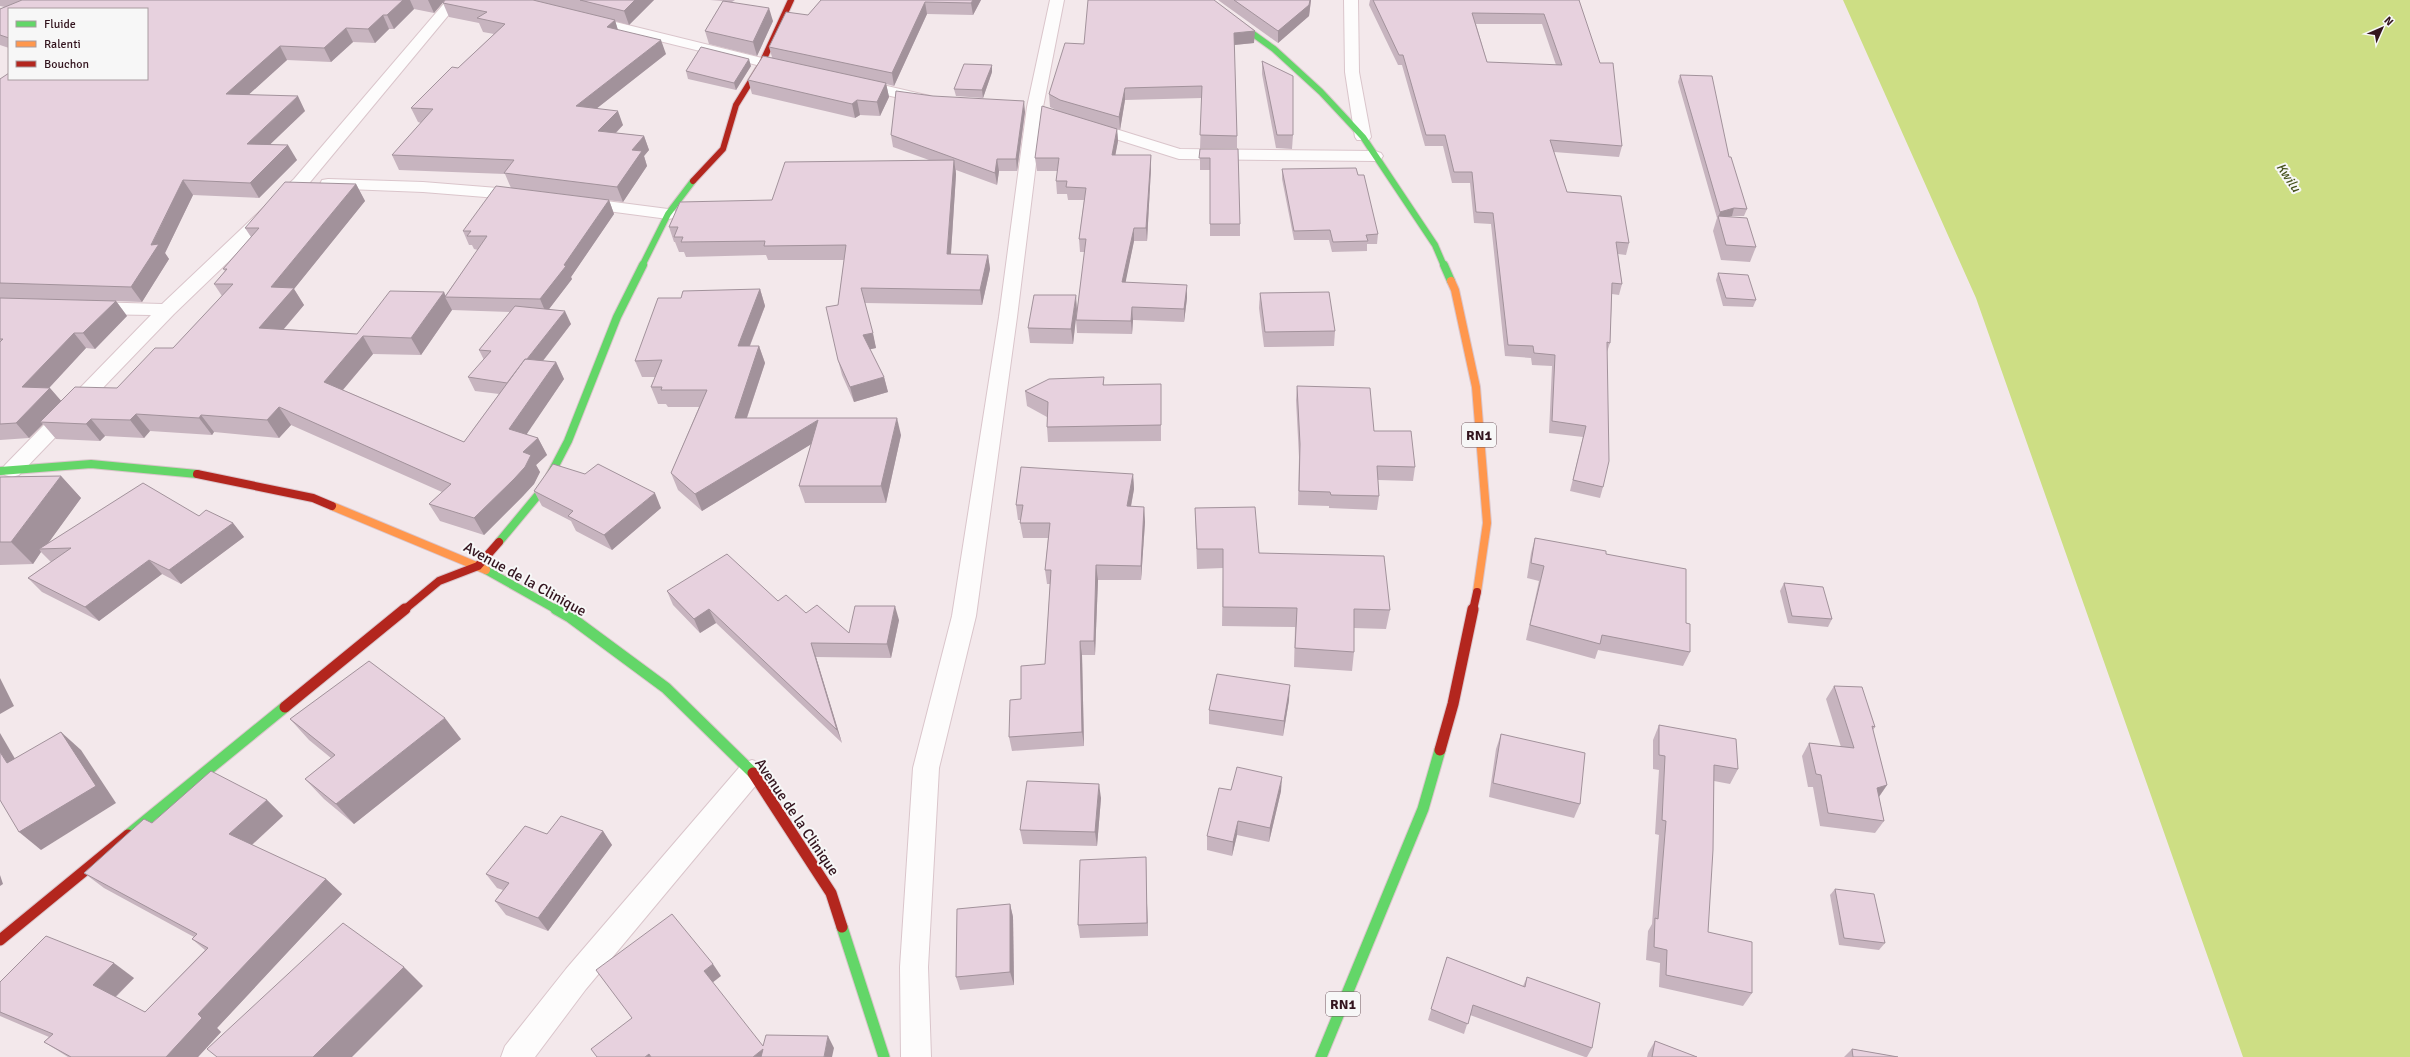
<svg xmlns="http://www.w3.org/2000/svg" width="2410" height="1057" viewBox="0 0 2410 1057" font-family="Signika,sans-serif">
	<rect width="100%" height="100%" fill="#f3e8eb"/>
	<path fill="#cdde84" d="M1843,0H2410V1057H2243L1976,298Z"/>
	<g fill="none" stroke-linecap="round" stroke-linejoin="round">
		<defs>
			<g id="street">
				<path d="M447,0H461L306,187L174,314L19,475L12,477L5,475L1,470L5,465L151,315L91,314L84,312L82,308L84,304L91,302L162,304L294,179Z"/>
				<path d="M1050,0H1064L1043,107L1017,317L976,616L939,768L928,967L931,1057H901L900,967L913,768L952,616L999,317L1027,107Z"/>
				<path d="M1344,0H1358L1359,72L1371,137L1369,140H1357L1355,137L1345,72Z"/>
				<path d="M587,15L790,65L792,68L785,72L582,22L580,19L582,16Z"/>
				<path d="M857,79L930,96L933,99L925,104L852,87L849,84L852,81Z"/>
				<path d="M1090,121L1180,149L1375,151L1381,153L1383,156L1381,159L1375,161L1179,159L1084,129L1082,126Z"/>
				<path d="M328,179L423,182L521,190L527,191L529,195L527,199L521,200L423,192L322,188L320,184L322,180Z"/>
				<path d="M583,198L668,209L674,210L677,214L674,218L668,219L577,207L575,203L577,199Z"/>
				<path d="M752,760L761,763L765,771L761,779L586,989L535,1057H501L505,1046L566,969L743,763Z"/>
			</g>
			<g id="fast-far2">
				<path d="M1206,0L1274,49L1321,92L1363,137L1435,245L1444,266"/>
				<path d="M642,266L668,214L693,181"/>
			</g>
			<g id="fast-far1">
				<path d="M1444,265L1451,281"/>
				<path d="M0,471L91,464L197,474"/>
				<path d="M499,542L543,489L568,441L617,317L643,265"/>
				<path d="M486,570L557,610"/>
			</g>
			<g id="fast">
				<path d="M556,609L570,617L666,688L753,773"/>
				<path d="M128,835L285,707"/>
				<path d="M842,927L884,1057"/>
				<path d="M1321,1057L1423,809L1440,750"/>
			</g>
			<g id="slow">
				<path d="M1451,281L1455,290L1476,387L1487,523L1477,592"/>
				<path d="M332,506L486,570"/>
			</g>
			<path id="jam-far2" d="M693,181L723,149L736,105L762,63L791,0"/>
			<g id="jam-far1">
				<path d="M197,474L313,498L332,506"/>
				<path d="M404,610L439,581L478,566L499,542"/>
				<path d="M1473,610L1477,592"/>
			</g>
			<g id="jam">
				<path d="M285,707L405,609"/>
				<path d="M1440,750L1453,704L1473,609"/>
				<path d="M753,773L831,893L842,927"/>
				<path d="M0,940L128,835"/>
			</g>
		</defs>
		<use href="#street" stroke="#dac5cb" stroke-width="2"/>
		<use href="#fast-far2" stroke="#dac5cb" stroke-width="8"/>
		<use href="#fast-far1" stroke="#dac5cb" stroke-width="10"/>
		<use href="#fast" stroke="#dac5cb" stroke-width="13"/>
		<use href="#slow" stroke="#dac5cb" stroke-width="10"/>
		<use href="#jam-far2" stroke="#dac5cb" stroke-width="8"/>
		<use href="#jam-far1" stroke="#dac5cb" stroke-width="10"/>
		<use href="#jam" stroke="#dac5cb" stroke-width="13"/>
		<use href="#street" fill="#fdfcfc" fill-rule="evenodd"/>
		<use href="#fast-far2" stroke="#63d668" stroke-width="6"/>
		<use href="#fast-far1" stroke="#63d668" stroke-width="8"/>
		<use href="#fast" stroke="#63d668" stroke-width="11"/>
		<use href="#slow" stroke="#ff974d" stroke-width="8"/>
		<use href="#jam-far2" stroke="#b3261e" stroke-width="6"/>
		<use href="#jam-far1" stroke="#b3261e" stroke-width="8"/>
		<use href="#jam" stroke="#b3261e" stroke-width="11"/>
	</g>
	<g fill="#c7b4bf" fill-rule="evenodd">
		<path d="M0,0H445L434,13L414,9L394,29H389L375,43L353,42L331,62L287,60L249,94L305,111L270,144L297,160L259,198L193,195L165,253L169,259L142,302L116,301L127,316L95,349L86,348L49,388L61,401L117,388L173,348L222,296L214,284L225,271L223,269L251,237L245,228L356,184L365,201L294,289L304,305L284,329L357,334L444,292L445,296L478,250L474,249L472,245H469L463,231L609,200L614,214L571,277L572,279L549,309L571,324L543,361L556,362L564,379L526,434L538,438L547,455L536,465L540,472L534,484L523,496L484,535L440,521L429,504L442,492L291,425L279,438L214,432L212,435L150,431L144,438L105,436L100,441L56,439L43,424L29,438L0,440V79H147L9,9V48L0,45V9L5,7L0,6ZM452,310L510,312L479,350L484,360L468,377L475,391L499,394L464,442L343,390L373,354L421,355Z"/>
		<path d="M445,0H654L629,25L615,21L618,30L666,54L597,108L623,125L616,133L644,136L649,150L644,156L647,166L623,202L511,188L505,174L399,170L392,155L421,123L418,122L411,108L458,68L494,34L483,32L479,23L449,17L443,3Z"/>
		<path d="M710,0H735L732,2L773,21L757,56L709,44L705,31L723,1Z"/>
		<path d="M821,0H981L973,15L927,14L894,86L886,84L889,97L880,116L860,115L855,118L752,94L748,80L772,57L769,47L808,15Z"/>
		<path d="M1218,0H1311L1309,16L1278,43Z"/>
		<path d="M1370,0H1579L1622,146L1619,157L1554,152L1567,192L1629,243L1626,255L1618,254L1622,284L1619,295L1612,294L1610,343L1607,352L1603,487L1600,498L1570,491L1583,437L1549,433L1552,366L1532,365L1531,358L1505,356L1491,224L1474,223L1470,183H1452L1443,146H1425L1402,65H1398L1369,5ZM1476,24H1542L1556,65L1487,62Z"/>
		<path d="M1254,43L1234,45L1237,136V148H1200L1202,98L1125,100L1120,130L1117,129L1118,141L1115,155H1151V168L1147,241H1134L1125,282L1187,298L1184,322L1133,320L1132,334L1077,333L1076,320V315L1073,344L1030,343L1028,328L1077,310L1085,252H1080L1079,239L1084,200H1068L1067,194H1057L1056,181L1058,171H1037L1035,158L1056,110L1050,107L1049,94L1084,44Z"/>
		<path d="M1262,61L1293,135L1292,149L1276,148L1262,74Z"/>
		<path d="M751,66L736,90L688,79L686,71Z"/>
		<path d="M992,72L983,98L956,96L954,89Z"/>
		<path d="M1680,75L1729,157L1747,209L1744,216H1732L1726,217L1756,247L1750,262L1721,260L1713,231L1717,218L1678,82Z"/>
		<path d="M1025,112L1017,171H999L997,185L956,170V174L951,254L988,255L990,269L982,305L865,303L876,348L870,349L884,377L888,392L854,402L842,375L838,360V305L844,260H768L766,255L686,257L684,252H679L675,242H674L669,227L772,200L929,160L893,147L891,135Z"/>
		<path d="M1200,149H1238L1240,224V236H1210V170H1200Z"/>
		<path d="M1282,169L1358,175L1378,234L1377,244H1367V251L1332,252L1329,240H1294L1282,179Z"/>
		<path d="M1718,273L1756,300L1753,307L1723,306L1716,280Z"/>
		<path d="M760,289L765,306L750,346H759L765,363L747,418L901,435L886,503H805L799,486L811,444L702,511L678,490L671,473L699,407H668L666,404H658L651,387L655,377H642L635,361L681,298Z"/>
		<path d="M1260,293L1335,331L1334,346L1264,347L1259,308Z"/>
		<path d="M1104,377V385L1161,384V441L1048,442L1047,427V417L1027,406L1025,391Z"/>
		<path d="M1297,386L1374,431L1415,467L1413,481L1378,480L1379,496L1377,510L1329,508V506L1298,505L1299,457L1296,400Z"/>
		<path d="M1133,474L1134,489L1131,507H1144L1145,522L1141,580H1098L1095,655H1082L1084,746L1012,751L1009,737L1021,699L1045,664L1050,584H1047L1045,570L1048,538H1023L1020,523L1021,520H1018L1016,505Z"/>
		<path d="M61,476L81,498L48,543L199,516L233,523L244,537L181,584L162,574L99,621L42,592L28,578L51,562L41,552L33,564L0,565V477Z"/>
		<path d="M534,491L661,508L612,550L576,531L571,521L542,506Z"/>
		<path d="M1195,508L1259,553L1390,610L1386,629L1354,628V652L1352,671L1294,667L1295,627L1222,626L1223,568L1197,569Z"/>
		<path d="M1535,538L1606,554L1686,623L1690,652L1683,666L1598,650L1595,659L1526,640L1539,581L1527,578L1531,553Z"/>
		<path d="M1784,583L1832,619L1828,627L1788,623L1780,591Z"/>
		<path d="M667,591L778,601L806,613L849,633L899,620L891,658L816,657L842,743L716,623L700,633L673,605Z"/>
		<path d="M1834,686L1875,727L1873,730L1887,785L1879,797L1884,821L1875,833L1820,826L1813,787H1808L1802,756L1809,743L1841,747L1826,699Z"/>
		<path d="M1289,700L1283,736L1209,724V710Z"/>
		<path d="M290,719L461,739L354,824L324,799L305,779L331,758L309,740Z"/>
		<path d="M1659,725L1738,769L1730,784L1714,781L1708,932L1752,993L1743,1006L1659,987L1660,963L1646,960L1648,931L1652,924L1659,835L1655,834L1659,770L1653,769V740Z"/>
		<path d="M1501,734L1580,804L1574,818L1489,797L1496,749Z"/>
		<path d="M1231,790L1281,791L1269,842L1237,835L1232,856L1207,850V836Z"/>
		<path d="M1101,798L1097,846L1023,844L1020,830Z"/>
		<path d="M267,800L283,816L252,845L326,879L342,894L217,1028L221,1032L198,1057H68L44,1042L49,1037L0,1016V982L134,978L116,997L145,1012L205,950L192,939L194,937L104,888L84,873L152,823Z"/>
		<path d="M603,831L612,845L548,931L506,915L495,901L503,890L497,888L486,874L547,834Z"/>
		<path d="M1146,857V871L1148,936L1080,938L1078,925Z"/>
		<path d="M1835,889L1885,943L1879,950L1839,945L1830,895Z"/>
		<path d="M1010,904L1013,917L1014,985L960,990L956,977Z"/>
		<path d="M1447,957L1523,986L1527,977L1592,1048L1587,1057H1585L1470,1015L1464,1034L1428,1020Z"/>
		<path d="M1655,1041L1697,1057H1647L1648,1053Z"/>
		<path d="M1852,1049L1898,1057H1844Z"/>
	</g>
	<g fill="#a2929b">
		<path d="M403,0H410L414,9L394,29L387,15Z"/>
		<path d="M428,0H445L434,13Z"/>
		<path d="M635,0H654L629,25L624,11Z"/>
		<path d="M973,0H981L973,15L971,3Z"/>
		<path d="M1310,0H1311L1309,16L1278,43V31Z"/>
		<path d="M925,2L927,14L894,86L892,73Z"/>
		<path d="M769,8L773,21L757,56L753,42Z"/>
		<path d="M383,15L389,29L375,43L368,29Z"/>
		<path d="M615,20L619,34L607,27Z"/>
		<path d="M346,28L353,42L331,62L324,48Z"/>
		<path d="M1255,31L1254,43L1234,45V33Z"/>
		<path d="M661,40L666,54L582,120L576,106Z"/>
		<path d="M280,46L287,60L234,108L226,94Z"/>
		<path d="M749,59L751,66L736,90L734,83Z"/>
		<path d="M992,65V72L983,98L982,90Z"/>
		<path d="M886,83L889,97L880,116L877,102Z"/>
		<path d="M1125,88V100L1120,130L1119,117Z"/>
		<path d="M298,96L305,111L256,158L247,144Z"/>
		<path d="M857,100L860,115L855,118L852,104Z"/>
		<path d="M1024,101L1025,112L1017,171L1016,159Z"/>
		<path d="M618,111L623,125L603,146L598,131Z"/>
		<path d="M1117,129L1118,141L1113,168L1112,155Z"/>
		<path d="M644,136L649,150L644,156L647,166L623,202L617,187L632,150Z"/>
		<path d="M288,145L297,160L259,198L250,183Z"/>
		<path d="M1151,155V168L1147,241L1146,228Z"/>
		<path d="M997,159L999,171L997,185L995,173Z"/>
		<path d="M954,160L956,174L950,268L947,254Z"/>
		<path d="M183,180L193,195L165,253L169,259L142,302L131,287Z"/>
		<path d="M356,184L365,201L294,289L304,305L270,345L259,328L271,287Z"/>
		<path d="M609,200L614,214L571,277L572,279L546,313L540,299Z"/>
		<path d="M1734,208L1732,216L1719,219L1718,218L1720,212Z"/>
		<path d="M1134,228V241L1123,295L1122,282Z"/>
		<path d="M988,255L990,269L982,305L980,290Z"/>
		<path d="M1187,285V298L1184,322V309Z"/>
		<path d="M760,289L765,306L743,363L738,346Z"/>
		<path d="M444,292L446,297H445L452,310L421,355L411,338Z"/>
		<path d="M1076,295L1077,310L1073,344L1071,329Z"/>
		<path d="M116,301L127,316L95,349L83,333Z"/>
		<path d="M1132,307L1133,320L1132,334L1131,321Z"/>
		<path d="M565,311L571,324L515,397L508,383Z"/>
		<path d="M74,333L86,348L36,402L22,387Z"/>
		<path d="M873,333L876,348L867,350L863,335Z"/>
		<path d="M363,336L373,354L335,399L324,382Z"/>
		<path d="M759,346L765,363L741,435L735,418Z"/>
		<path d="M556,362L564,379L518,447L509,429Z"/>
		<path d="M884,377L888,392L854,402L850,387Z"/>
		<path d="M50,388L63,403L40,422L43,424L29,438L16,423Z"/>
		<path d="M279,407L291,425L279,438L267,420Z"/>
		<path d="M136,414L150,431L144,438L130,420Z"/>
		<path d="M201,415L214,432L212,435L199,418Z"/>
		<path d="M897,418L901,435L886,503L881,486Z"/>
		<path d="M91,419L105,436L100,441L86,424Z"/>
		<path d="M818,420L823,437L702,511L695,494Z"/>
		<path d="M538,438L547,455L536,465L540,472L534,484L523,496L484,535L474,518L523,452Z"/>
		<path d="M1133,474L1134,489L1128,521L1127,506Z"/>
		<path d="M61,476L81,498L44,549H39L41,552L33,564L11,542Z"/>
		<path d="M655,493L661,508L612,550L604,535Z"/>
		<path d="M1144,507L1145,522L1141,580V566Z"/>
		<path d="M233,523L244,537L181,584L169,570Z"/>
		<path d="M149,560L162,574L99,621L85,607Z"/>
		<path d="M1096,565L1098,580L1095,655L1094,641Z"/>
		<path d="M895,606L899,620L891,658L887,644Z"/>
		<path d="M709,609L716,623L700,633L694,619Z"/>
		<path d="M1080,641L1082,655L1084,746L1082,732Z"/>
		<path d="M811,643L816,657L842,743L837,730Z"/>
		<path d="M0,678L14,706L0,714Z"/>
		<path d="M1290,685L1289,700L1283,736L1284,721Z"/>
		<path d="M445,718L461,739L354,824L336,804Z"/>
		<path d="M61,732L81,750L116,803L41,850L19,832Z"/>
		<path d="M0,733L28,781L7,763L0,752Z"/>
		<path d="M1282,777L1281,791L1269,842L1270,828Z"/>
		<path d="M1099,784L1101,798L1097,846L1095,832Z"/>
		<path d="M1887,785L1878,798L1877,788Z"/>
		<path d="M267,800L283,816L246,850L229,834Z"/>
		<path d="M1238,821L1237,835L1232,856L1233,842Z"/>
		<path d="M603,831L612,845L548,931L538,918Z"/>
		<path d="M1146,857V871L1148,936L1147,923Z"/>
		<path d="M0,875L3,884L0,886Z"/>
		<path d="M326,879L342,894L217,1028L221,1032L198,1057H166L198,1014Z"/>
		<path d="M1010,904L1013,917L1014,985L1010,972Z"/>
		<path d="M114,963L134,978L113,999L93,985Z"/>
		<path d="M713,964L721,976L712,983L704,971Z"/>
		<path d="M404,967L423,986L352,1057H313Z"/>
		<path d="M828,1036L834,1048L832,1057H824Z"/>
		<path d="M763,1049L768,1057H753Z"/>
		<path d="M649,1054L651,1057H645Z"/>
	</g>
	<g fill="#e7d1de" stroke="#a2929b" fill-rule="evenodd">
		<path d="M22,0H403L387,15H383L368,29L346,28L324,48L280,46L226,94L298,96L247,144L288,145L250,183L183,180L151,245L159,244L131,287L0,283V79L9,73V79H147V9H9V38L0,35V9Z"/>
		<path d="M445,0H533L615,20L607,27L661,40L576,106L618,111L598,131L644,136L632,150L642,151L617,187L504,173L514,160L392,155L433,109L411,108L452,67L458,68L505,24L477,18L487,12L443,3Z"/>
		<path d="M580,0H635L624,11Z"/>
		<path d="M821,0H973L971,3L925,2L892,73L769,47L786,12L808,15Z"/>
		<path d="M1088,0H1214L1255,31L1234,33L1237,136L1200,135L1202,86L1125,88L1119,117L1060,100L1049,94L1065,43L1084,44Z"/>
		<path d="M1234,0H1310L1309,5L1278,31Z"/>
		<path d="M1373,0H1579L1600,63H1613L1622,146L1550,140L1567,192L1621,196L1629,243L1616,242L1622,284L1612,283L1610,343L1607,342L1609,461L1603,487L1573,480L1586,426L1552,421L1555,355L1534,353L1533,346L1508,345L1493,213L1476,212L1472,172H1454L1445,135H1426L1403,55H1399ZM1472,13L1544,14L1562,65L1487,62Z"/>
		<path d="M723,1L769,8L753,42L705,31Z"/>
		<path d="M701,47L749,59L734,83L686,71Z"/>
		<path d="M763,56L886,83L877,102L857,100L852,104L748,80Z"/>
		<path d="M1262,61L1293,76V135H1277Z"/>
		<path d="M964,64L992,65L982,90L954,89Z"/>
		<path d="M1680,75L1712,76L1729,157H1731L1747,209L1734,208L1720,212Z"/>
		<path d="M896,91L933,96L1024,101L1016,159H997L995,173L891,135Z"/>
		<path d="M1042,106L1117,129L1112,155H1151L1146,228H1134L1122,282L1187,285L1184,309L1132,307L1131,321L1076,320L1086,239H1079L1086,188L1066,187L1067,181H1056L1059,158H1035Z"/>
		<path d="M1200,149H1238L1240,224H1210V158H1199Z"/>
		<path d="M954,160L947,254L988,255L980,290L861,288L873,333L863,335L884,377L850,387L838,360L826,307L838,305L846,245L764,246L765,241L681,242L683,237H674L678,227H669L680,202L772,200L785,162Z"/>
		<path d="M1356,168L1358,175H1364L1378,234L1366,235L1368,241L1333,242L1330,230L1294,231L1282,169Z"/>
		<path d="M285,182L356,184L271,287L294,288L259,328L357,334L390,291L444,292L411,338L363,336L324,382L464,442L525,359L556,362L509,429L538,438L523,452L531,455L525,467L514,479L474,518L429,504L451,484L279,407L267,420L201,415L199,418L136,414L130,420L91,419L86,424L40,422L75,387L117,388L155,348H173L233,284H214L227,269H223L259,228H245Z"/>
		<path d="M496,186L609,200L564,265L566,266L540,299L445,297L487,236H467L471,231H463Z"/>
		<path d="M1718,216L1747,218L1756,247L1726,245Z"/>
		<path d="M1718,273L1748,275L1756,300L1726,298Z"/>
		<path d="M760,289L738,346H759L735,418H897L881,486H799L818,420L695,494L671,473L707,390H661L662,387H651L662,360L635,361L658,298H681L683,291Z"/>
		<path d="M1329,292L1335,331L1265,332L1260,293Z"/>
		<path d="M1034,295H1076L1071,329L1028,328Z"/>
		<path d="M0,298L116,301L83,333H74L22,387L50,388L16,423L0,424V342L3,339H0Z"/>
		<path d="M515,306L565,311L527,359H525L507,383L468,377L491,351L479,350Z"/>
		<path d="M1104,377L1103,385L1161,384V425L1047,427L1048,402L1025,391L1049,379Z"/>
		<path d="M1297,386L1370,388L1374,431H1411L1415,467L1377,466L1379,496L1331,495L1330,492L1299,491L1300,444Z"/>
		<path d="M553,464L585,474L598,464L655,493L604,535L568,516L573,511L534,491Z"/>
		<path d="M1021,467L1133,474L1127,506L1144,507L1141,566L1096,565L1094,641H1080L1082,732L1009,737L1010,700L1021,699V666L1045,664L1051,570H1045L1050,523H1020L1023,505H1016Z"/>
		<path d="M61,476L11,542H0V477Z"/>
		<path d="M143,483L199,516L206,510L233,523L169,570L149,560L85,607L28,578L71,548L39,549Z"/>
		<path d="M1255,507L1259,553L1384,556L1390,610L1354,609V652L1295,648L1297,608L1223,607V549H1197L1195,508Z"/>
		<path d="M1535,538L1606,551V554L1686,569V623L1690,624V652L1602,635L1600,644L1530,625L1544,566L1531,563Z"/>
		<path d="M727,554L778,601L786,595L806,613L817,605L849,633L855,606H895L887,644L811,643L837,730L709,609L694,619L667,591Z"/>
		<path d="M1784,583L1823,587L1832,619L1792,616Z"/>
		<path d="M369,661L445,718L336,804L305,779L335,755L290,719Z"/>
		<path d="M1217,674L1290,685L1284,721L1209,710Z"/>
		<path d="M1834,686L1862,687L1875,727L1872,726L1887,785L1877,788L1884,821L1828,813L1821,775L1816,774L1809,743L1854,748Z"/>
		<path d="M1659,725L1736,739L1738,769L1714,765L1713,850L1708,932L1752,942V993L1666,975L1667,950L1654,947L1655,918L1658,919L1666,821L1662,820L1665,756L1659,755Z"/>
		<path d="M61,732L96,786L19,832L0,800V752L7,763Z"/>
		<path d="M1501,734L1585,753L1580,804L1493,783Z"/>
		<path d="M1237,767L1282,777L1270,828L1238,821L1233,842L1207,836L1219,788L1231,790Z"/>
		<path d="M211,771L267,800L229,834L326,879L198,1014L202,1018L166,1057H71L44,1042L53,1034L0,1012V982L46,936L114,963L93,985L145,1012L208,948L192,939L197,934L84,873L144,819L152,823Z"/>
		<path d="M1027,781L1099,784L1095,832L1020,830Z"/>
		<path d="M561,816L603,831L538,918L495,901L509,883L486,874L525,826L547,834Z"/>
		<path d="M1146,857L1147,923L1078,925L1080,860Z"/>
		<path d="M1835,889L1874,894L1885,943L1844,938Z"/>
		<path d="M1010,904V972L956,977L957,909Z"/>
		<path d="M672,914L713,964L704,971L763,1046L766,1035L828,1036L824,1057H761L763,1049L753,1057H651L649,1054L645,1057H597L591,1049L632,1018L596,970Z"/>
		<path d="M343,923L404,967L313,1057H217L207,1049Z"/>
		<path d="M1447,957L1525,987L1527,977L1600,1003L1592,1048L1473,1005L1468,1024L1431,1009Z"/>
		<path d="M1655,1041L1697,1057H1652Z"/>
		<path d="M1852,1049L1898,1057H1853Z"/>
	</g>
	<g text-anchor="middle" stroke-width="4" stroke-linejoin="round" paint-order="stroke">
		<g font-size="13" font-style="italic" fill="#44501c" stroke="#f7f7f7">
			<text transform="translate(2289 177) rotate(56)" y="5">Kwilu</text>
		</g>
		<g fill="#f7f7f7" stroke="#6e585f" stroke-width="1">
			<rect x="1462" y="423" width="34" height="24" rx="3"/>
			<rect x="1326" y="992" width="34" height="24" rx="3"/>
		</g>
		<g font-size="14" font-weight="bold" fill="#33141e">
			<text x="1479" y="440">RN1</text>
			<text x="1343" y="1009">RN1</text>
		</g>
		<g font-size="15" fill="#33141e" stroke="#f7f7f7">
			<text transform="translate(525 579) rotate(29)" y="5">Avenue de la Clinique</text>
			<text transform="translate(797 817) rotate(56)" y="5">Avenue de la Clinique</text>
		</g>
	</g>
	<rect x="8" y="8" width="140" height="72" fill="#f7f7f7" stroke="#a99ca0"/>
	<rect x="16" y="21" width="20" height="6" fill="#63d668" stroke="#a99ca0"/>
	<text x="44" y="28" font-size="12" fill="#33141e">Fluide</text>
	<rect x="16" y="41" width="20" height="6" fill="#ff974d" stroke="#a99ca0"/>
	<text x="44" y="48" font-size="12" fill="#33141e">Ralenti</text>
	<rect x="16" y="61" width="20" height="6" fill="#b3261e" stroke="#a99ca0"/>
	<text x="44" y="68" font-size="12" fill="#33141e">Bouchon</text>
	<g transform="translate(2382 28) rotate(45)" stroke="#f7f7f7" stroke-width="3" paint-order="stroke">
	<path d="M0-3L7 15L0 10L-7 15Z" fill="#33141e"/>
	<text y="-6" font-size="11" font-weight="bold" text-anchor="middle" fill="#33141e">N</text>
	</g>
</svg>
